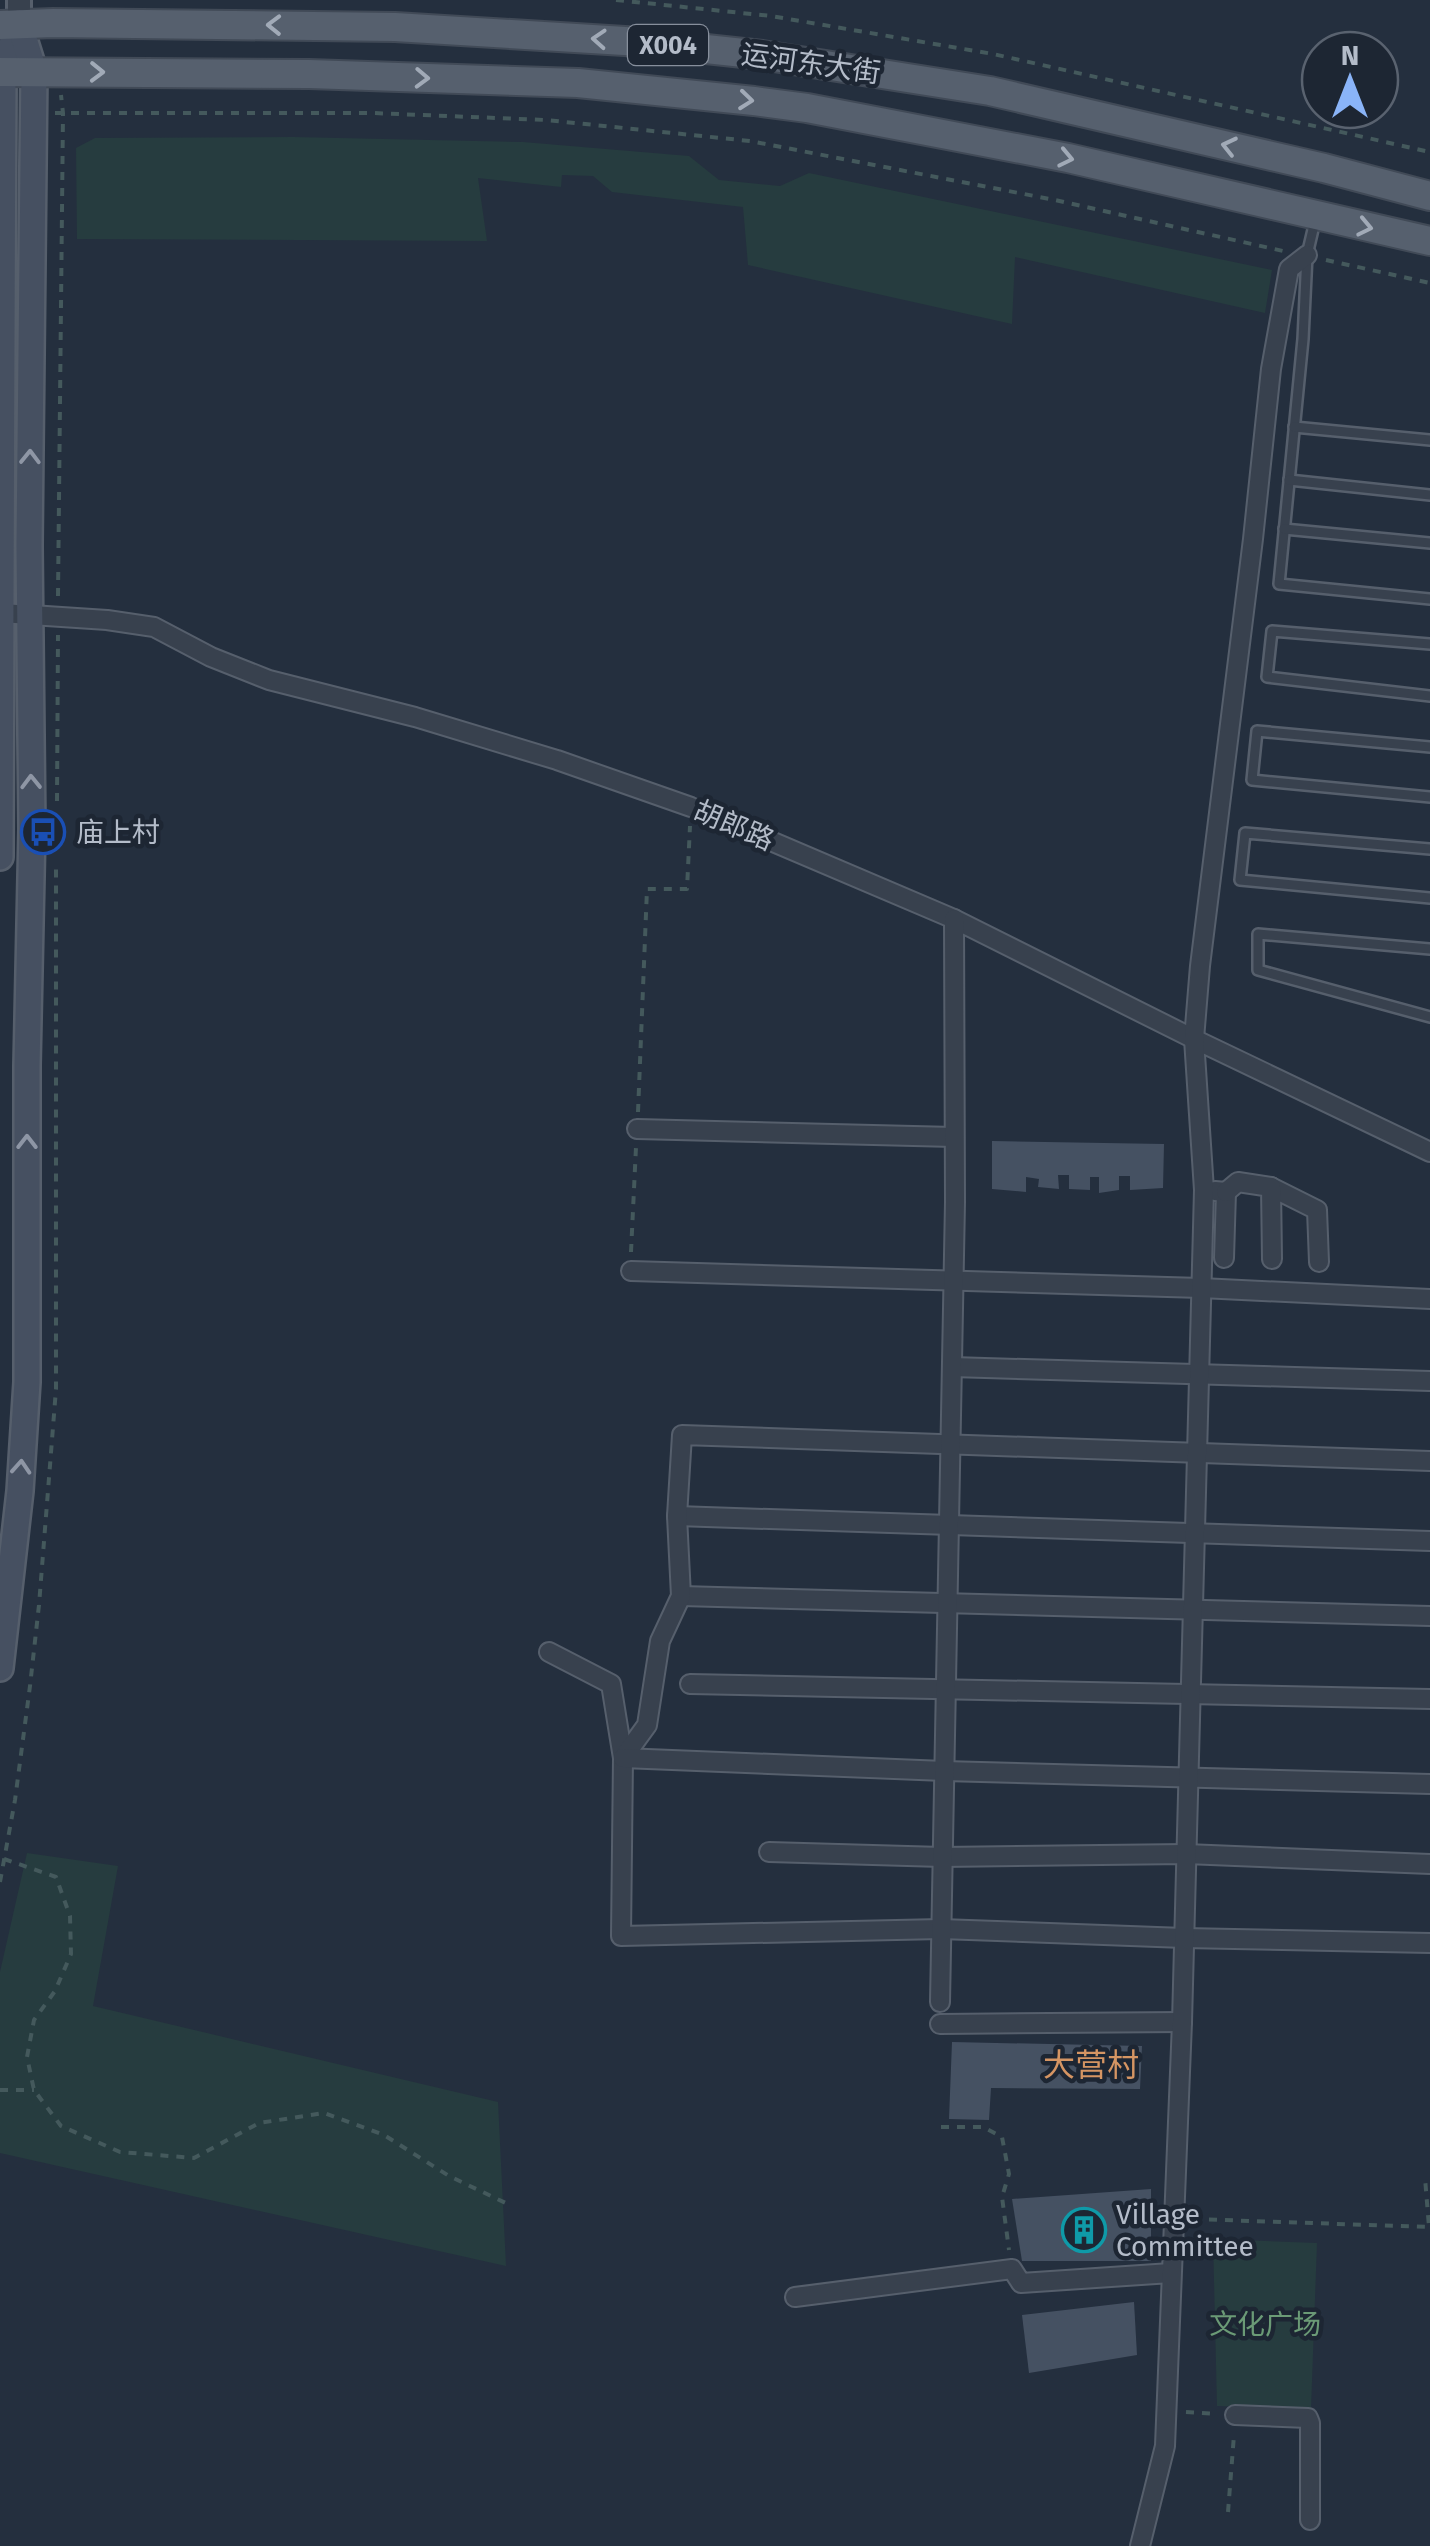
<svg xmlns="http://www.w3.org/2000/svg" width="1430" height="2546" viewBox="0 0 1430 2546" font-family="'Fira Sans','Noto Sans SC',sans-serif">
	<rect width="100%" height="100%" fill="#242f3e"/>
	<g fill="#263c3f">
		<path d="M293,137L523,142L689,156L719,180L780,186L809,173L1272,270L1265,313L1015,257L1012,324L748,265L743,207L612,192L593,176L562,175L561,187L478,178L487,241L77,239L76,148L95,138Z"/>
		<path d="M27,1853L118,1866L93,2006L498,2102L506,2266L0,2153V1972Z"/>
		<path d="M1213,2239L1317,2243L1311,2409L1217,2406Z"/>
	</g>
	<g fill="#455162">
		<path d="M992,1141L1164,1144L1163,1188L1130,1190V1176H1119V1190L1099,1193V1177H1090V1190L1069,1189V1175H1058L1059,1189L1038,1187L1039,1179L1026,1177V1192L992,1189Z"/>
		<path d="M952,2042L1142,2046L1140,2089L991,2088L989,2120L949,2119Z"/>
		<path d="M1151,2189V2261H1022L1012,2199Z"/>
		<path d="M1134,2302L1137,2355L1029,2373L1022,2315Z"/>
	</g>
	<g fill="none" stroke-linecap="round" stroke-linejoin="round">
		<defs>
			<g id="service">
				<path d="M1315,221L1307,255L1303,339L1279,584L1430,599"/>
				<path d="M1294,427L1430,440"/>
				<path d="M1289,480L1430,495"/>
				<path d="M1284,529L1430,543"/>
				<path d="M1430,644L1272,631L1267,677L1430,696"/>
				<path d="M1430,747L1257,731L1252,780L1430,797"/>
				<path d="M1430,849L1245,833L1240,880L1430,898"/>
				<path d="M1430,949L1258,934V970L1430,1017"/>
			</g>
			<g id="minor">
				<path d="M1,613L107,620L154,627L211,657L269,680L415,717L557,760L691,807L954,919L1194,1039L1430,1152"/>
				<path d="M637,1129L954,1137"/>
				<path d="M1271,1187L1317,1210L1319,1262"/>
				<path d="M1215,1191L1226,1192L1224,1258"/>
				<path d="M1226,1192L1238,1182L1271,1187L1272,1259"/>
				<path d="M631,1271L1201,1288L1430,1299"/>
				<path d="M952,1367L1430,1381"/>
				<path d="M677,1516L1430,1541"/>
				<path d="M681,1596L1430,1616"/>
				<path d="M549,1652L611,1684L623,1758L621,1936L941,1929L1184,1938L1430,1943"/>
				<path d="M690,1684L1430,1699"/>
				<path d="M623,1758L647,1725L660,1641L681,1596L677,1516L682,1435L1430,1461"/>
				<path d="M623,1758L944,1771L1430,1784"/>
				<path d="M769,1852L942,1857L1186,1854L1430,1864"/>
				<path d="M940,2002L955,1202L954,919"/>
				<path d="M940,2024L1182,2022"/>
				<path d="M795,2297L1012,2269L1021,2283L1171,2273"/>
				<path d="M1235,2415L1308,2418L1310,2423V2520"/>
				<path d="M1140,2546L1165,2446L1182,2022L1204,1190L1194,1039L1200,966L1253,539L1271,369L1289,269L1307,255"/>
			</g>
			<path id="tertiary" d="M19,0V23"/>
			<g id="secondary">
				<path d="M0,857L3,72L19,23"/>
				<path d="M0,1668L20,1491L27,1382V1066L32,829L29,546L34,71L19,23"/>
			</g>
			<g id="primary">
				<path d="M0,25L53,23L395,27L641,42L762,55L990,91L1324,168L1430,196"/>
				<path d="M0,72L309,74L578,83L754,101L807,108L1068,158L1430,241"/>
			</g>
		</defs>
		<use href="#service" stroke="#565f6c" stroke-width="14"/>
		<use href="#minor" stroke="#565f6c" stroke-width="22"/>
		<use href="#tertiary" stroke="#565f6c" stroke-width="28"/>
		<use href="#secondary" stroke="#565f6c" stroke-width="30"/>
		<use href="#primary" stroke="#414a57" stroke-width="32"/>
		<g stroke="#44595c" stroke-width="4" stroke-dasharray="8 8" stroke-linecap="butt">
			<path d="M616,0L771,16L993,54L1430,152"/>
			<path d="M55,113H372L546,120L750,141L1055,200L1283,251"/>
			<path d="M1326,260L1430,283"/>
			<path d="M58,596L63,113L61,95"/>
			<path d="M57,801L58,635"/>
			<path d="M638,1112L647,889H687L690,826"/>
			<path d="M631,1252L636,1147"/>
			<path d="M4,1859L56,1877L70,1916L71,1954L55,1991L34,2020L27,2057L34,2090L61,2126L120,2152L194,2158L259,2123L324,2113L384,2135L449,2176L512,2206"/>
			<path d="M0,1882L15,1800L30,1686L39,1605L56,1389V865"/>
			<path d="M0,2090H34"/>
			<path d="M941,2127H983L1002,2137L1009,2174L1002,2197L1009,2250"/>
			<path d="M1193,2219L1429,2227L1425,2178"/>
			<path d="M1186,2412L1216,2414"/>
			<path d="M1228,2512L1234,2435"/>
		</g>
		<use href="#service" stroke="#38414e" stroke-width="9"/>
		<use href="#minor" stroke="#38414e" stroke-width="18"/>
		<use href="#tertiary" stroke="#38414e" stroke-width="22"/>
		<use href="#secondary" stroke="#465061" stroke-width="25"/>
		<use href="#primary" stroke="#56606e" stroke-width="28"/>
	</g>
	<defs><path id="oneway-chevron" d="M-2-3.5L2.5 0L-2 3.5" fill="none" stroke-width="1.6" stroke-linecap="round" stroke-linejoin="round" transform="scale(2.5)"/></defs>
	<g stroke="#a1aab7">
		<use href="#oneway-chevron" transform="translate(274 25) rotate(-179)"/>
		<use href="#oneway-chevron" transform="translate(599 39) rotate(-176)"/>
		<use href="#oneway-chevron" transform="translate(97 72) rotate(1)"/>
		<use href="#oneway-chevron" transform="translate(422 78) rotate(2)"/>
		<use href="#oneway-chevron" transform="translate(746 100) rotate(6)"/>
		<use href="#oneway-chevron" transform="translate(1229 146) rotate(-167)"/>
		<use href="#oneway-chevron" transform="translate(1066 158) rotate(12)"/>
		<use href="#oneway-chevron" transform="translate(1365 227) rotate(12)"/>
	</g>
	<g stroke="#8e96a5">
		<use href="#oneway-chevron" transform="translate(30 457) rotate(-89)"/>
		<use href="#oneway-chevron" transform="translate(31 782) rotate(-91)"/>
		<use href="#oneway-chevron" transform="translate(27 1142) rotate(-90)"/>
		<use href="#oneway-chevron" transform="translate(21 1467) rotate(-86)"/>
	</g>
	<defs>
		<symbol id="bus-ring" viewBox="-11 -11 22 22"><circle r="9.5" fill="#1d2633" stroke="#1a4fb4" stroke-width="1.5"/><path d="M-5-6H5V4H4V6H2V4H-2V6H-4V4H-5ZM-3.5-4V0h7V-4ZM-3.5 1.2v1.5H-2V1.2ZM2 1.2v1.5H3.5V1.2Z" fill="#1a4fb4"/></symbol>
		<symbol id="building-ring" viewBox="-11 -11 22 22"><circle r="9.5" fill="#1d2633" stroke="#0f9aa8" stroke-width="1.5"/><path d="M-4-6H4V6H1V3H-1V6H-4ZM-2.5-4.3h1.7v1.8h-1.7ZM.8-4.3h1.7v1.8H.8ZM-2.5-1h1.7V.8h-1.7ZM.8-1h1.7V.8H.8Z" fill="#0f9aa8"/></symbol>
	</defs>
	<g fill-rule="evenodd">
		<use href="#bus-ring" x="18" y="807" width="50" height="50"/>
		<use href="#building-ring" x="1059" y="2205" width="50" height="50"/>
	</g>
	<g text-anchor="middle" stroke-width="9" stroke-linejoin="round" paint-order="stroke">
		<rect fill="#1d2633" stroke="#878f9c" stroke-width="2.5" x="628" y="25" width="80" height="40" rx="8"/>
		<g font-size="25" font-weight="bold" fill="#b4bcc9">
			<text x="668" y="54">X004</text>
		</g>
		<g font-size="28" fill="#b4bcc9" stroke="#1d2633">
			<text transform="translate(811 63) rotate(8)" y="10">运河东大街</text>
			<text transform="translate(734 825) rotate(23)" y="10">胡郎路</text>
		</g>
		<g font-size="28" fill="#b4bcc9" stroke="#1d2633" text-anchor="start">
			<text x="76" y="842">庙上村</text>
			<text x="1116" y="2224">Village<tspan x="1116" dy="32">Committee</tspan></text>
		</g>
		<g font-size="28" fill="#6b9a76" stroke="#1d2633">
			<text x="1265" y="2334">文化广场</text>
		</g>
		<g font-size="32" fill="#d59563" stroke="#1d2633">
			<text x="1091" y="2076">大营村</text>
		</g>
	</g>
	<g transform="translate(1350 80)"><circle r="48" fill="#1d2633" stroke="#59626f" stroke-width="2.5"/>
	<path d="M0-8L18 38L0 25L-18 38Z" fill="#8ab4f8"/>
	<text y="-15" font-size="28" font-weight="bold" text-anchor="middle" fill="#b4bcc9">N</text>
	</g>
</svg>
